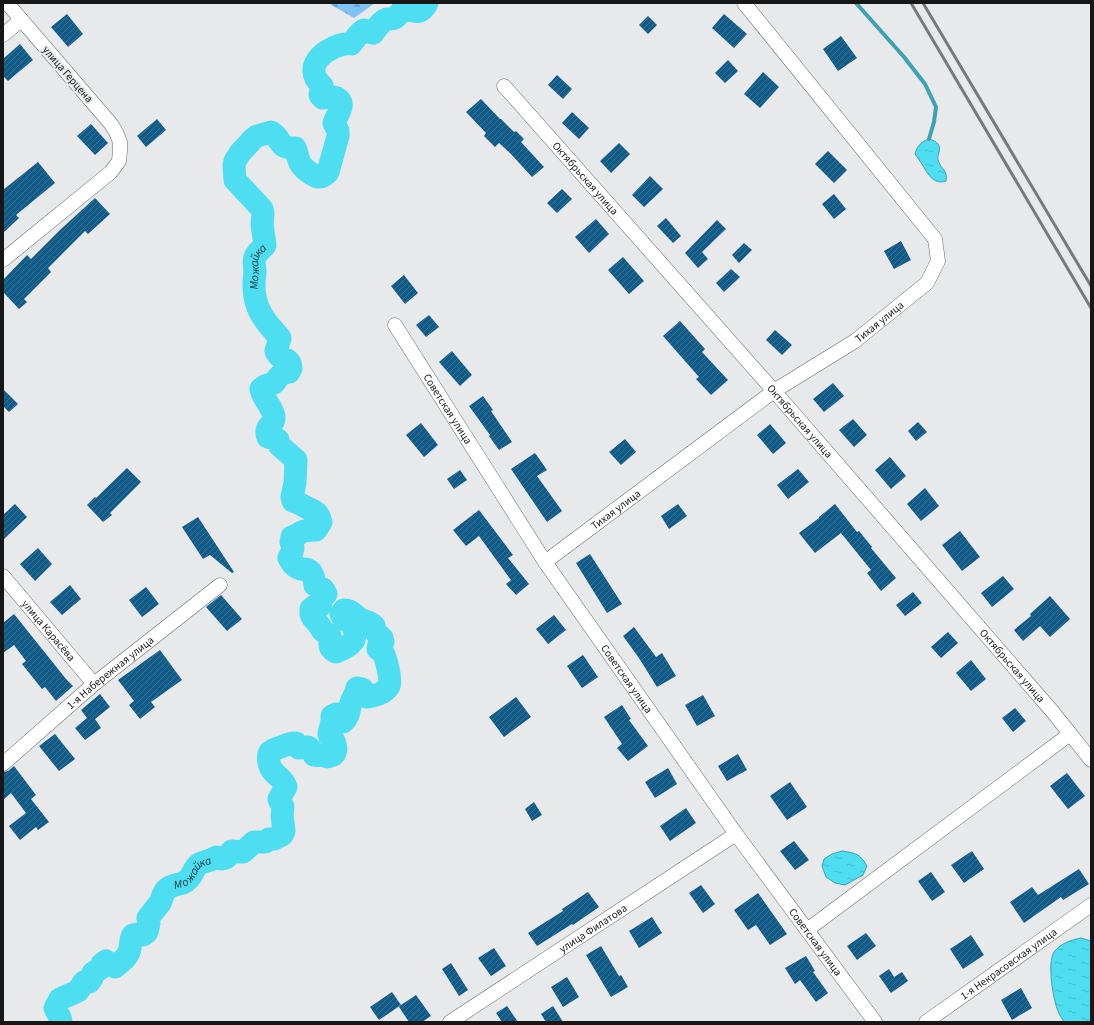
<svg xmlns="http://www.w3.org/2000/svg" width="1094" height="1025" viewBox="0 0 1094 1025" font-family="'Source Sans 3',sans-serif">
	<defs>
		<pattern id="forest-firs" width="22" height="20" patternUnits="userSpaceOnUse"><rect width="22" height="20" fill="#7fc3f5"/><path d="M5 1l3.5 6h-7zM16 11l3.5 6h-7z" fill="#6da7d1"/></pattern>
		<pattern id="water-ripples" width="26" height="14" patternUnits="userSpaceOnUse"><rect width="26" height="14" fill="#4ddef2"/><path d="M2 4q2-2 4 0t4 0M15 11q2-2 4 0t4 0" fill="none" stroke="#42becf"/></pattern>
		<pattern id="building-hatch" width="6" height="6" patternUnits="userSpaceOnUse"><rect width="6" height="6" fill="#105b87"/><path d="M-1 1l2-2M0 6l6-6M5 7l2-2" fill="none" stroke="#3a7294"/></pattern>
	</defs>
	<rect width="100%" height="100%" fill="#e8e9ea"/>
	<path fill="url(#forest-firs)" d="M328,3H375L354,18Z"/>
	<g fill="url(#water-ripples)" stroke="#3da2b1">
		<path d="M929,139C932,140 936,141 938,144C942,149 937,154 938,160C940,169 948,169 946,181C933,185 928,174 922,164C920,161 917,157 915,154C917,146 922,141 929,139Z"/>
		<path d="M842,851C856,853 860,854 867,866L863,875L845,885L835,883L826,877L822,866L824,859L832,854Z"/>
		<path d="M1081,938L1091,941V1022H1064C1062,1018 1059,1015 1058,1011C1053,999 1047,963 1054,952C1061,943 1071,940 1081,938Z"/>
	</g>
	<g fill="none" stroke-linecap="round" stroke-linejoin="round">
		<path stroke="#3da2b1" stroke-width="4" d="M856,3L904,57L925,84L936,107L934,122L929,139"/>
		<path stroke="#4ddef2" stroke-width="23" id="s1" d="M61,1022C61,1017 57,1013 55,1008L60,999L78,991L84,982H89L92,978L93,973L101,968L102,964L106,961L115,967C121,962 129,957 130,948C131,943 130,940 133,935L138,934L143,935L147,932L149,923L148,918C152,913 156,908 160,903C162,899 163,893 166,890C172,884 177,885 183,883C194,878 192,869 199,864C204,861 211,861 216,857L221,859L226,858L232,851L243,852L254,842H265L269,839H274L282,835L284,831L282,816L283,807L279,799L286,787C284,779 277,777 272,770C269,766 267,757 270,752C272,750 276,749 278,748C285,746 290,742 296,743L299,748L308,747L312,750L314,755C318,756 320,755 324,755C330,756 324,758 330,756C341,754 334,739 329,734C330,727 333,723 332,716L336,714L343,722C351,715 348,709 352,700C354,696 356,693 357,688L362,689L363,695L367,697C375,696 384,694 389,686C392,681 386,658 383,653C381,651 380,650 378,649L379,644L383,642L382,638C377,634 375,632 374,626C370,622 367,622 362,620C354,617 354,610 344,610L341,614L344,619L353,624C359,642 351,645 336,652C327,647 331,644 330,636L322,630L320,626L313,618L311,614V609L315,606H320L322,597L326,594L323,589L315,585C314,578 313,570 305,569C301,569 302,570 298,568C294,566 291,562 289,558C292,552 295,548 291,542L292,537C296,536 298,534 302,532C306,530 311,530 316,530L321,522C318,509 311,511 302,505C299,503 297,502 293,501L292,497L295,483L296,460L279,445L278,440L268,437C263,425 275,426 274,417C273,407 262,398 261,389L265,386L274,383C280,376 279,373 289,372L291,368L290,363L287,360C281,358 279,357 276,351L280,338C276,333 272,329 268,324C255,308 252,292 255,272C255,266 253,263 255,257C257,252 262,249 265,245L262,224L263,214L262,209L235,180L234,166L235,161L240,153L253,139L257,136L271,132C283,139 277,149 295,148C298,154 297,157 300,163C301,167 315,178 320,177C323,177 326,174 328,172L338,136V131L334,123C336,116 347,104 337,98C332,96 328,97 323,98L320,95L322,86C318,82 314,77 314,72C312,56 338,42 351,44C356,39 358,33 364,30L373,33C377,28 381,21 387,19C390,18 393,20 396,17C398,15 399,13 403,11C414,7 418,19 427,3"/>
	</g>
	<g fill="url(#building-hatch)">
		<path d="M67,14L83,34L68,47L51,27Z"/>
		<path d="M724,14L747,34L734,48L712,28Z"/>
		<path d="M648,16L657,25L648,34L639,25Z"/>
		<path d="M841,36L857,58L838,71L823,49Z"/>
		<path d="M20,44L33,60L8,81L3,76V59Z"/>
		<path d="M728,60L738,71L725,83L715,73Z"/>
		<path d="M763,72L779,87L760,108L744,94Z"/>
		<path d="M557,75L572,89L563,99L548,85Z"/>
		<path d="M481,99L500,119H501L514,132L516,131L524,139L521,142L544,167L532,177L510,153L499,143L495,147L484,136L486,133L466,112Z"/>
		<path d="M572,112L589,128L579,139L562,123Z"/>
		<path d="M157,119L166,130L146,147L137,136Z"/>
		<path d="M91,124L108,143L95,155L77,136Z"/>
		<path d="M619,143L630,154L611,173L600,161Z"/>
		<path d="M828,151L847,170L834,183L815,164Z"/>
		<path d="M38,162L55,183L16,215L19,218L3,233V190Z"/>
		<path d="M650,176L663,189L644,207L632,195Z"/>
		<path d="M562,189L572,199L557,213L547,203Z"/>
		<path d="M834,194L846,209L834,219L822,204Z"/>
		<path d="M95,198L110,214L88,234L85,231L48,268L51,272L24,299L27,302L19,309L3,292V280L27,255L31,259L60,230Z"/>
		<path d="M666,218L681,236L673,243L657,226Z"/>
		<path d="M596,219L609,234L589,253L575,237Z"/>
		<path d="M717,220L726,229L702,252L708,259L698,268L685,253Z"/>
		<path d="M901,241L911,260L894,269L884,251Z"/>
		<path d="M744,243L752,250L739,263L732,255Z"/>
		<path d="M623,257L644,281L629,294L608,270Z"/>
		<path d="M731,269L740,277L724,292L716,283Z"/>
		<path d="M404,275L418,293L405,304L391,286Z"/>
		<path d="M429,315L439,327L426,337L416,325Z"/>
		<path d="M680,321L705,349L702,352L728,380L711,395L696,379L699,377L663,336Z"/>
		<path d="M775,330L792,345L782,355L766,340Z"/>
		<path d="M452,351L472,375L460,386L439,362Z"/>
		<path d="M833,383L844,396L824,412L813,399Z"/>
		<path d="M3,389L18,404L9,412L3,406Z"/>
		<path d="M483,396L493,410L491,411L512,442L499,450L489,436L490,435L469,406Z"/>
		<path d="M853,419L867,435L854,447L839,430Z"/>
		<path d="M918,422L927,432L916,441L908,431Z"/>
		<path d="M421,423L438,445L424,457L406,435Z"/>
		<path d="M770,424L786,443L773,454L757,435Z"/>
		<path d="M625,439L636,452L621,465L609,452Z"/>
		<path d="M535,453L547,470L537,476L562,511L547,522L511,469Z"/>
		<path d="M890,457L906,476L891,489L875,470Z"/>
		<path d="M127,468L141,482L110,513L112,515L103,522L87,505L95,497L96,498Z"/>
		<path d="M798,469L809,482L788,499L777,485Z"/>
		<path d="M460,470L467,480L454,489L447,479Z"/>
		<path d="M925,488L939,506L921,521L907,504Z"/>
		<path d="M15,504L27,517L3,540V515Z"/>
		<path d="M678,504L687,516L669,529L661,516Z"/>
		<path d="M835,504L857,532L859,531L872,547L871,548L896,578L881,591L867,573L871,570L841,533L815,553L799,533L819,518V517Z"/>
		<path d="M479,510L513,555L508,558L529,584L516,595L506,584L511,580L479,536L466,546L453,530Z"/>
		<path d="M198,517L234,572L232,573L210,555L203,559L182,527Z"/>
		<path d="M960,531L980,557L962,571L942,545Z"/>
		<path d="M38,548L52,564L35,581L20,564Z"/>
		<path d="M590,554L622,604L607,613L576,563Z"/>
		<path d="M1003,576L1014,589L992,607L981,593Z"/>
		<path d="M70,585L81,599L62,615L50,602Z"/>
		<path d="M146,587L159,604L142,617L129,600Z"/>
		<path d="M913,592L922,603L905,616L896,605Z"/>
		<path d="M221,595L242,619L227,631L206,607Z"/>
		<path d="M1050,596L1070,619L1050,637L1040,626L1023,641L1014,630L1031,616L1030,614Z"/>
		<path d="M14,614L66,679L73,686L56,701L45,687L42,689L22,664L26,661L14,645L3,653V623Z"/>
		<path d="M554,615L566,630L548,644L536,629Z"/>
		<path d="M634,627L656,657L662,653L676,676L657,687L639,658L623,636Z"/>
		<path d="M948,632L958,643L941,658L931,647Z"/>
		<path d="M160,650L182,680L151,702L155,707L140,719L129,705L134,701L118,680Z"/>
		<path d="M583,655L598,677L582,688L567,666Z"/>
		<path d="M971,660L986,679L971,691L956,673Z"/>
		<path d="M100,694L110,707L95,719L101,728L85,740L75,728L87,718L81,710Z"/>
		<path d="M703,695L715,716L697,726L685,705Z"/>
		<path d="M516,697L531,717L504,737L489,717Z"/>
		<path d="M622,705L631,719L629,720L648,746L628,761L617,748L622,744L604,717Z"/>
		<path d="M1015,708L1026,721L1013,732L1002,718Z"/>
		<path d="M55,734L75,759L59,771L39,746Z"/>
		<path d="M738,754L747,770L727,781L718,766Z"/>
		<path d="M14,766L36,795L31,799L49,822L38,830L36,827L20,840L9,826L26,813L11,793L3,800V772L8,771Z"/>
		<path d="M668,768L677,784L655,798L645,782Z"/>
		<path d="M1067,773L1085,796L1068,809L1050,786Z"/>
		<path d="M790,782L807,807L787,820L770,796Z"/>
		<path d="M534,802L542,815L532,821L525,809Z"/>
		<path d="M686,808L696,823L670,841L660,826Z"/>
		<path d="M794,841L809,860L795,870L780,851Z"/>
		<path d="M972,851L984,869L964,883L951,865Z"/>
		<path d="M1079,869L1089,884L1063,900L1061,897L1024,923L1010,902L1032,887L1038,895Z"/>
		<path d="M931,872L945,892L932,901L918,881Z"/>
		<path d="M701,885L715,904L703,913L689,893Z"/>
		<path d="M588,892L599,907L573,925L572,924L537,946L528,933L563,911L562,909Z"/>
		<path d="M758,893L787,934L770,945L756,925L748,930L734,910Z"/>
		<path d="M652,917L662,933L639,948L629,931Z"/>
		<path d="M866,933L876,946L857,960L847,946Z"/>
		<path d="M971,935L984,955L963,969L950,949Z"/>
		<path d="M601,946L619,976L621,975L628,987L611,997L586,955Z"/>
		<path d="M494,948L506,966L491,976L478,958Z"/>
		<path d="M806,956L815,971L813,972L828,993L816,1002L800,980L795,984L785,968Z"/>
		<path d="M451,963L468,990L459,996L442,969Z"/>
		<path d="M889,969L894,977L902,972L908,981L891,993L879,976Z"/>
		<path d="M567,977L579,997L563,1007L551,987Z"/>
		<path d="M1021,988L1032,1008L1012,1020L1001,1000Z"/>
		<path d="M392,992L401,1005L416,995L431,1016L422,1022H409L399,1007L401,1005L379,1020L370,1007Z"/>
		<path d="M507,1006L518,1022H502L496,1013Z"/>
		<path d="M553,1006L563,1022H546L541,1014Z"/>
	</g>
	<g fill="none" stroke-linecap="round" stroke-linejoin="round">
		<defs>
			<g id="minor">
				<path d="M3,35L21,20"/>
				<path id="s2" d="M504,86L774,391L1052,711L1091,760"/>
				<path d="M3,260L111,172L119,161L120,151V142L116,132L111,124L7,3"/>
				<path id="s3" d="M395,325L545,562L736,834L875,1022"/>
				<path id="s4" d="M545,562L774,391L855,341L927,283L938,261L935,239L744,3"/>
				<path id="s5" d="M3,576L94,684"/>
				<path id="s6" d="M3,764L94,684L220,585"/>
				<path d="M807,930L1070,734"/>
				<path id="s7" d="M450,1022L736,834"/>
				<path id="s8" d="M926,1022L1091,905"/>
			</g>
		</defs>
		<use href="#minor" stroke="#68696a" stroke-width="15"/>
		<use href="#minor" stroke="#fff" stroke-width="14"/>
		<g stroke="#78797a" stroke-width="3">
			<path d="M911,3L1091,308"/>
			<path d="M923,3L1091,286"/>
		</g>
	</g>
	<g text-anchor="middle" stroke-width="4" stroke-linejoin="round" paint-order="stroke">
		<g font-size="11" fill="#171718" stroke="#e8e9ea">
			<text transform="translate(68 74) rotate(49)" y="4">улица Герцена</text>
			<text dy="4" stroke="none"><textPath href="#s2" startOffset="123">Октябрьская улица</textPath></text>
			<text dy="4" stroke="none"><textPath href="#s4" startOffset="412">Тихая улица</textPath></text>
			<text dy="4" stroke="none"><textPath href="#s3" startOffset="99">Советская улица</textPath></text>
			<text dy="4" stroke="none"><textPath href="#s2" startOffset="447">Октябрьская улица</textPath></text>
			<text dy="4" stroke="none"><textPath href="#s4" startOffset="88">Тихая улица</textPath></text>
			<text dy="4" stroke="none"><textPath href="#s5" startOffset="71">улица Карасёва</textPath></text>
			<text dy="4" stroke="none"><textPath href="#s2" startOffset="771">Октябрьская улица</textPath></text>
			<text dy="4" stroke="none"><textPath href="#s6" startOffset="141">1-я Набережная улица</textPath></text>
			<text dy="4" stroke="none"><textPath href="#s3" startOffset="423">Советская улица</textPath></text>
			<text dy="4" stroke="none"><textPath href="#s7" startOffset="171">улица Филатова</textPath></text>
			<text dy="4" stroke="none"><textPath href="#s3" startOffset="747">Советская улица</textPath></text>
			<text dy="4" stroke="none"><textPath href="#s8" startOffset="101">1-я Некрасовская улица</textPath></text>
		</g>
		<g font-size="12" font-style="italic" fill="#263e42" stroke="#e8e9ea">
			<text dy="4" stroke="none"><textPath href="#s1" startOffset="1321">Можайка</textPath></text>
			<text dy="4" stroke="none"><textPath href="#s1" startOffset="235">Можайка</textPath></text>
		</g>
	</g>
	<rect width="1094" height="1025" fill="none" stroke="#171718" stroke-width="8"/>
</svg>
